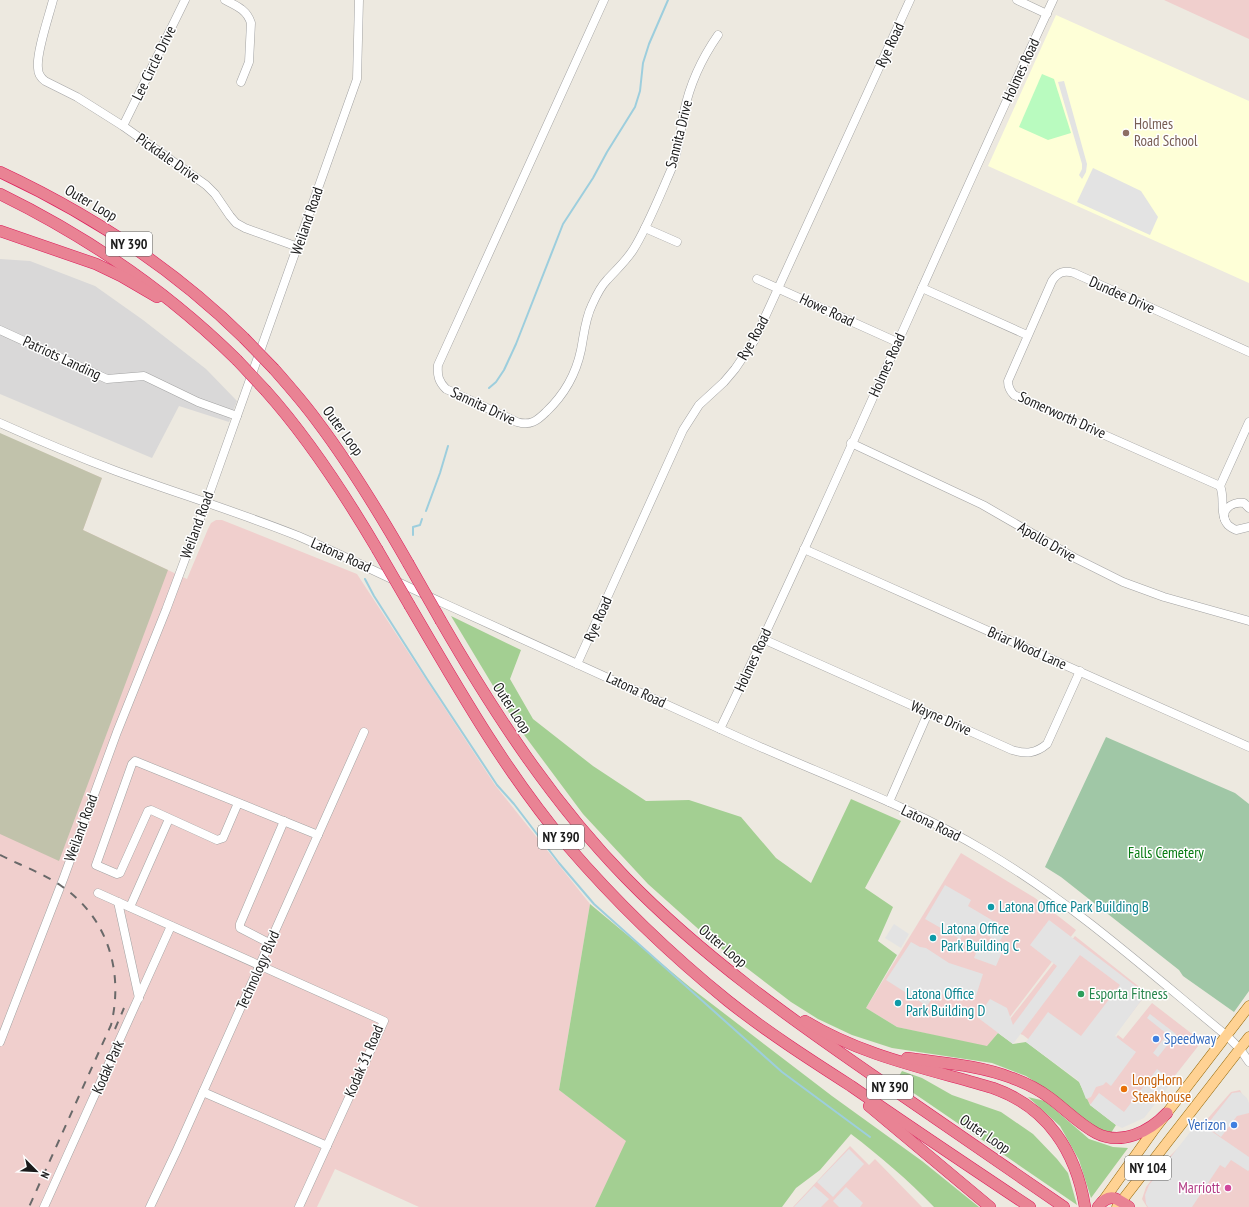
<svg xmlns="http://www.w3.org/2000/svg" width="1249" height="1207" viewBox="0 0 1249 1207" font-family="'PT Sans Narrow',sans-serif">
	<rect width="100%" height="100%" fill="#ede9e0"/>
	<path fill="#d9d8d8" d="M0,259L30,261L95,286L143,320L206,369L237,401L229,422L179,406L152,458L0,394Z"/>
	<g fill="#f0cfcd">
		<path d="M1164,0H1249V39Z"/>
		<path d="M0,434L102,478L83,530L187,579L208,529L211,523L216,520H222L357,574L495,785L590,904L559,1090L627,1141L595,1207H419L335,1169L317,1207H0Z"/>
		<path d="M961,853L1035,898L1076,930L987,1047L897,1027L866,1008Z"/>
		<path d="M1075,936L1147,993L1080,1080L1023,1035L1003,1028Z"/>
		<path d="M1152,1003L1200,1040L1199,1045L1148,1110L1119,1125L1089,1103L1080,1081L1118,1035L1123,1039Z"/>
		<path d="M1240,1090L1249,1109V1207H1147L1142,1199L1146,1187L1169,1157L1183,1143L1200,1122L1203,1124L1231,1092Z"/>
		<path d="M850,1146L869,1165L875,1159L922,1207H793Z"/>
	</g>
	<path fill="#feffd7" d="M1056,15L1249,101V283L988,166Z"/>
	<path fill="#c1c2ab" d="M0,433L102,478L83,530L168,570L59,861L0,834Z"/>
	<g fill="#a3cf92">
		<path d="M451,616L521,650L510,679L533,719L593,766L646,801L689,800L741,817L776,858L811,883L851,799L901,821L865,888L893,907L878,941L897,955L866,1008L897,1027L987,1046L998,1033L1013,1044L1026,1042L1079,1082L1090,1105L1116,1125L1111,1133L1094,1127L1055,1095L1026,1076L992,1063L892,1048L852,1035L818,1019L791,1002L714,943L648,884L583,814L516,724Z"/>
		<path d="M590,904L691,988L832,1096L922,1161L979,1207H934C908,1180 880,1156 851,1134L820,1170L796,1188L782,1207H595L626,1141L559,1090Z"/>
		<path d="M902,1071L922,1078L952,1095L1001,1112L1033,1134L1057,1159L1068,1173L1077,1205L896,1081Z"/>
		<path d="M1028,1097L1045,1101L1089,1139L1113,1147L1128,1148L1091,1198L1079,1160L1060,1126Z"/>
	</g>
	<path fill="#a0c7a6" d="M1106,737L1235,793L1249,804V991L1234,1012L1183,976L1179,970L1061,877L1045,867Z"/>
	<path fill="#b9fbbf" d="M1042,74L1054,79L1071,133L1048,140L1019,127Z"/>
	<g fill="#e3e3e3">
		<path d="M1064,81L1087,164L1086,172L1082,179L1079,175L1082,169V164L1058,82Z"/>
		<path d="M1093,168L1141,191L1158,217L1150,235L1077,202Z"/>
		<path d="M945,885L971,900L968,906L1007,929L999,942L968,924L960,939L925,919Z"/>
		<path d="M1049,920L1146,994L1115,1036L1136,1052L1111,1086L1106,1082L1103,1085L1096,1087L1091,1097L1086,1099L1079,1081L1026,1042L1048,1012L1081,1036L1120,985L1080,955L1013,1044L977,1017L990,999L1007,1008L1013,1025L1057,966L1030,945Z"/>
		<path d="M894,924L909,934L901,948L885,938Z"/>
		<path d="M981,941L1003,950L996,966L974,958Z"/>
		<path d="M911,942L920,947L926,948L949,963L983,974L975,999L942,994V991L938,990L927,1006L886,980Z"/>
		<path d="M1150,1014L1176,1034L1158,1057L1153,1053L1167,1034L1147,1018Z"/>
		<path d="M1157,1069L1173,1081L1144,1118L1122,1128L1116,1125L1090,1105L1099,1093L1124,1112Z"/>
		<path d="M1240,1092L1247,1098L1249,1103V1113L1237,1116L1221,1137L1206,1126L1232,1093Z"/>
		<path d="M1198,1122L1249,1157V1170L1248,1171L1231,1160L1225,1168L1220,1165L1192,1207H1148L1146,1204L1145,1195L1149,1185Z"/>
		<path d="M849,1149L864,1164L833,1197L817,1182Z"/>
		<path d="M814,1186L829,1199L821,1207H794Z"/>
		<path d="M846,1187L863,1203L860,1207H839L833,1201Z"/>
	</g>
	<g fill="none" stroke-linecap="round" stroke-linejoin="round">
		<g stroke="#9dcedd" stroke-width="2">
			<path d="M489,388L496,382L504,370L516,344L563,224L593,178L607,152L635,107L640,91L643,63L649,44L668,0"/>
			<path d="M426,511L440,473L448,446"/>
			<path d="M413,535V527L420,525L422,519"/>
			<path d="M365,579L374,596L427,679L497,785L514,804L559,863L594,904L782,1072L870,1137"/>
		</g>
		<defs>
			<g id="minor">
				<path d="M53,0C49,16 36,53 38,68C38,74 41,78 45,81L77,97L123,126L206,185L215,194L230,216L236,223L245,228L298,247"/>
				<path d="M225,0C237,6 247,10 251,23L249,62L241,82"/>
				<path d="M604,0L438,365C437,376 439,382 446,389L517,422C530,426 537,421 546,412C564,395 576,374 581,350C584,335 585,319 592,305C596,296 600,287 607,280C616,270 626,261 633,250C647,228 660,195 671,170C679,151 680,132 684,112C690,83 702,58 718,35"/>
				<path d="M1017,0L1047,14"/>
				<path d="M123,126L185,0"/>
				<path d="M645,228L677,242"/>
				<path d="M757,279L897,342"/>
				<path d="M922,288L1027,335"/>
				<path d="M0,330L107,379L144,376L198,402L237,416"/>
				<path d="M0,423C38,440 76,456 116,471C176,493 238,512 298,536C347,557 395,581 443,603C542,648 641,693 740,738C822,775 908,805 985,851C1073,903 1149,972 1227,1036L1240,1049L1249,1062"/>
				<path d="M851,443L983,505L1073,557L1123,582L1164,597L1249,621"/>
				<path d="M1220,486L1249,422"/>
				<path d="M1249,508L1244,503C1231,501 1217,512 1228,525C1230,527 1234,529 1236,530L1249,527"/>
				<path d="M1225,520C1220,509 1225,497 1220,486L1014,395C1010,391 1008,387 1008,381L1052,281C1058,272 1064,270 1074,273L1249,352"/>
				<path d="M804,549L1249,747"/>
				<path d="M763,639L1012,750C1026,754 1035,754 1047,744L1080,671"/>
				<path d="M577,664L683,430L699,405L724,382L735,369L754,341L910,0"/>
				<path d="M720,729C836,488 940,242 1053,0"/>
				<path d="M889,802L928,713"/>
				<path d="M238,803L223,838L217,840L151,810L148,811L120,873L117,874L96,865L132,764L135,761L318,835"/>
				<path d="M98,893L384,1021L299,1207"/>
				<path d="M118,902L139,998"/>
				<path d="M130,907L169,819"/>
				<path d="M269,943L240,928V924L284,821"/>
				<path d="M0,1042L64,877L117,732L166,610L206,503L357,79L359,0"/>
				<path d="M203,1092L327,1146"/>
				<path d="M44,1207L171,926"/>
				<path d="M150,1207L177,1150L364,732"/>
			</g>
			<g id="major">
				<path d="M1103,1201L1153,1131L1249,1006"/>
				<path d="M1117,1207L1249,1037"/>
			</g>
			<g id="highway">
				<path d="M0,172C90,214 173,268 244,338"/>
				<path d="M0,194C88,237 167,291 237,360"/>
				<path d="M0,231L96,264L121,276L157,297"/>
				<path d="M274,369C289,386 304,403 317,421C351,466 380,514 408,563"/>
				<path d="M266,391C309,439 344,493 377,549"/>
				<path d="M410,606C459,690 505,771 567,845C616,902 670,954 728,1001C767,1032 809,1059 851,1086C910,1127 970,1167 1030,1207"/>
				<path d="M441,621C494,713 552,802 626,878C703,957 791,1019 881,1081C942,1123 1003,1165 1064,1207"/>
				<path d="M805,1021C862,1056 929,1069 993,1088C1047,1107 1076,1151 1085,1207"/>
				<path d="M907,1058C942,1063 979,1065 1012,1078C1026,1083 1038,1089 1050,1098C1065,1109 1079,1124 1096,1133C1121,1146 1149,1132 1167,1113"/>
				<path d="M869,1106L990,1207"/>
				<path d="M1098,1207C1109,1192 1117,1198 1129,1207"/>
			</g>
		</defs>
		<use href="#minor" stroke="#a2a2a2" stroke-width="9"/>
		<use href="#major" stroke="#926400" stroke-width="11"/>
		<use href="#highway" stroke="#dc1c5a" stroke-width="12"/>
		<use href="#minor" stroke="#fff" stroke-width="8"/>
		<use href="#major" stroke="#ffd293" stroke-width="10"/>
		<use href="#highway" stroke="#e98394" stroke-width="11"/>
		<g stroke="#696969" stroke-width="2" stroke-dasharray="8 8" stroke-linecap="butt">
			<path d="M0,855C20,865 42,873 60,885C108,917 124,972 111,1025L29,1207"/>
			<path d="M115,1029L124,1008"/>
		</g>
		<defs>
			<g id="highway-bridge">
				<path d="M244,338L274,369"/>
				<path d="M237,360L266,391"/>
				<path d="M377,549L410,606"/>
				<path d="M408,563L441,621"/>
			</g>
		</defs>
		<use href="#highway-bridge" stroke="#dc1c5a" stroke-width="12" stroke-linecap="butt"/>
		<use href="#highway-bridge" stroke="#e98394" stroke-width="11"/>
	</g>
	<circle fill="#8d6e63" stroke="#fff" stroke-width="1.5" cx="1126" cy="133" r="4"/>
	<g fill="#0f9aa8" stroke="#fff" stroke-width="1.5">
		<circle cx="991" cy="907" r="4"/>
		<circle cx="933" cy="938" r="4"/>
		<circle cx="898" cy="1003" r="4"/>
	</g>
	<circle fill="#2e9e5b" stroke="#fff" stroke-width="1.5" cx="1081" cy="994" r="4"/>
	<g fill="#3f7fe0" stroke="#fff" stroke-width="1.5">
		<circle cx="1156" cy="1039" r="4"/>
		<circle cx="1234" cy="1125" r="4"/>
	</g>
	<circle fill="#e8710a" stroke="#fff" stroke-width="1.5" cx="1124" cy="1089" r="4"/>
	<circle fill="#d1479c" stroke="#fff" stroke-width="1.5" cx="1228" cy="1188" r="4"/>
	<g text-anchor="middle" stroke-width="3" stroke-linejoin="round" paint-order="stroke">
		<g fill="#fff" stroke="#5f5f5f" stroke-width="1">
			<rect x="106" y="232" width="46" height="24" rx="3"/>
			<rect x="538" y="825" width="46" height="24" rx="3"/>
			<rect x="867" y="1075" width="46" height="24" rx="3"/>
			<rect x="1125" y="1156" width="46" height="24" rx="3"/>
		</g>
		<g font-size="14" font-weight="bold" fill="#1b1b1b">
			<text x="129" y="249">NY 390</text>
			<text x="561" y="842">NY 390</text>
			<text x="890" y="1092">NY 390</text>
			<text x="1148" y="1173">NY 104</text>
		</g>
		<g font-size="15" fill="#1b1b1b" stroke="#fff">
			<text transform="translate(890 45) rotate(-65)" y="5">Rye Road</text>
			<text transform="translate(154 63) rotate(-64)" y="5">Lee Circle Drive</text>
			<text transform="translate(1021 70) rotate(-65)" y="5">Holmes Road</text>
			<text transform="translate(679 134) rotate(-76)" y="5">Sannita Drive</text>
			<text transform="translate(168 158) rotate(35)" y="5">Pickdale Drive</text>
			<text transform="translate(91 203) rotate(30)" y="5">Outer Loop</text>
			<text transform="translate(307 221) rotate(-71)" y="5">Weiland Road</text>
			<text transform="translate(1122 295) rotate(24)" y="5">Dundee Drive</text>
			<text transform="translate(827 310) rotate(25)" y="5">Howe Road</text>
			<text transform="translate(753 338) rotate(-61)" y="5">Rye Road</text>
			<text transform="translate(62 358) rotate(25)" y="5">Patriots Landing</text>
			<text transform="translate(887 365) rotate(-66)" y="5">Holmes Road</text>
			<text transform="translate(483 406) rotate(25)" y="5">Sannita Drive</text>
			<text transform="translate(1062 415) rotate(24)" y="5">Somerworth Drive</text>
			<text transform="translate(343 431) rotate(54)" y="5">Outer Loop</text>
			<text transform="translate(197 525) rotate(-70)" y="5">Weiland Road</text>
			<text transform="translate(1047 542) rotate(30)" y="5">Apollo Drive</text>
			<text transform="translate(341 555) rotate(24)" y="5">Latona Road</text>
			<text transform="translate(598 619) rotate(-66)" y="5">Rye Road</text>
			<text transform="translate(1027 648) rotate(24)" y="5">Briar Wood Lane</text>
			<text transform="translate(753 660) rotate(-65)" y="5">Holmes Road</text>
			<text transform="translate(636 690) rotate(25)" y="5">Latona Road</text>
			<text transform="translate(512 708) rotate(57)" y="5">Outer Loop</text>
			<text transform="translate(941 718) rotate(24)" y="5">Wayne Drive</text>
			<text transform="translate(931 823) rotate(26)" y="5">Latona Road</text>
			<text transform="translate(81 828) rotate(-70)" y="5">Weiland Road</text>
			<text transform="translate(723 946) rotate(40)" y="5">Outer Loop</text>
			<text transform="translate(258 970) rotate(-66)" y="5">Technology Blvd</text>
			<text transform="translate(364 1061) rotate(-67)" y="5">Kodak 31 Road</text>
			<text transform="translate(108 1067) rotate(-66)" y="5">Kodak Park</text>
			<text transform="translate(985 1134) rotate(34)" y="5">Outer Loop</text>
		</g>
		<g font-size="15" fill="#785e54" stroke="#fff" text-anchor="start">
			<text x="1134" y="129">Holmes<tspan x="1134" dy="17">Road School</tspan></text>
		</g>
		<g font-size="15" fill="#077b12" stroke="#fff">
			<text x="1166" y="858">Falls Cemetery</text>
		</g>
		<g font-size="15" fill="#0d838f" stroke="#fff" text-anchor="start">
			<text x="999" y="912">Latona Office Park Building B</text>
			<text x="941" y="934">Latona Office<tspan x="941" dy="17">Park Building C</tspan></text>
			<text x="906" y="999">Latona Office<tspan x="906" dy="17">Park Building D</tspan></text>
		</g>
		<g font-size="15" fill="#27864d" stroke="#fff" text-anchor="start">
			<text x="1089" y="999">Esporta Fitness</text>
		</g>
		<g font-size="15" fill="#366cbe" stroke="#fff" text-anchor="start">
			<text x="1164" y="1044">Speedway</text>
			<text x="1226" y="1130" text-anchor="end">Verizon</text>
		</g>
		<g font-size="15" fill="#c56008" stroke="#fff" text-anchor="start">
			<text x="1132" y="1085">LongHorn<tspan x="1132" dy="17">Steakhouse</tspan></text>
		</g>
		<g font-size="15" fill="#b23c85" stroke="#fff" text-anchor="end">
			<text x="1220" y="1193">Marriott</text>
		</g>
	</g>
	<g transform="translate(36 1171) rotate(114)" stroke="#ffffff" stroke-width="3" paint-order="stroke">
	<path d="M0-3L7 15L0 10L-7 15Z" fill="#1b1b1b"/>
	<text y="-6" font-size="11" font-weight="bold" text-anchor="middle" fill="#1b1b1b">N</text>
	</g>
</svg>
